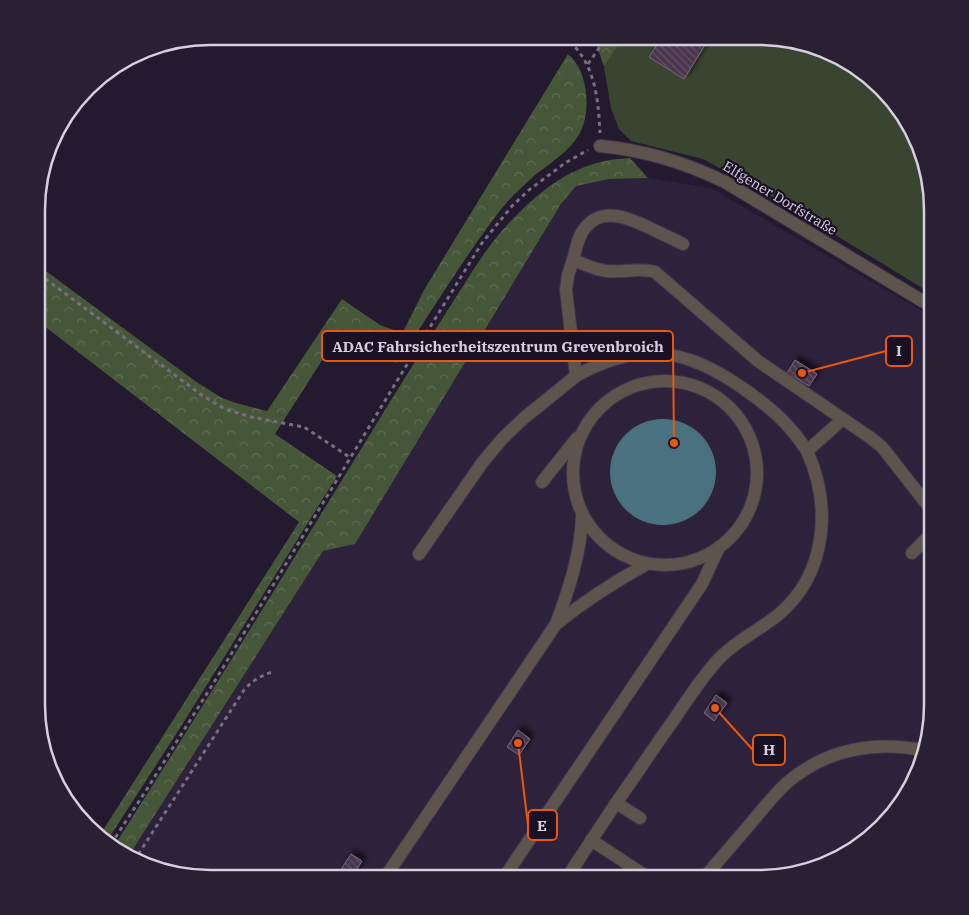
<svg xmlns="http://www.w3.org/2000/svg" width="969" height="915" viewBox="0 0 969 915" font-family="'IBM Plex Serif',serif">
	<defs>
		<pattern id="forest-crowns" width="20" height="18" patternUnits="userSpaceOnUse" patternTransform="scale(1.25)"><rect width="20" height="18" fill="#465639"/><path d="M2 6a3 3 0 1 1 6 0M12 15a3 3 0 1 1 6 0" fill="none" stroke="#606d55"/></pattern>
		<pattern id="building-back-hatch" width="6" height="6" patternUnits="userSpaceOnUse" patternTransform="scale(1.25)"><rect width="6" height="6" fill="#4a354d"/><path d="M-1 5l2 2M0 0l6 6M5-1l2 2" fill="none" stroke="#635166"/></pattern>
		<filter id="shadow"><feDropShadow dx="4.5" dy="-4.5" stdDeviation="2.5" flood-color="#0009"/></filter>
	</defs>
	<rect width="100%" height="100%" fill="#241a2f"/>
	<path fill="#2e213c" d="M648,178L711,188L920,310L932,315L933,705L915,782L873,836L825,866L770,878L210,879L133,861L128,857L323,551L355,543L561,204L576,186L609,179Z"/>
	<g fill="url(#forest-crowns)">
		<path d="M594,37H624L604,67Z"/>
		<path d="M568,54C587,70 591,106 582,128C575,148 550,163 534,176C523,186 511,197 502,208C490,223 479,239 468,255C444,290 421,327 397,363L342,329L275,434L337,476L180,728L107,841L100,835L299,522L39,322V266L195,381L222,398L236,403L267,411L342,299L380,325L399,332L404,330L424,290Z"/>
		<path d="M630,158L648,178L609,179L576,186L561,204L355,544L323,551L128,857L114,846C200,712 283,576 366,441C394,395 422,350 451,305C469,277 486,247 509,223C544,186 578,160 630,158Z"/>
	</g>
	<path fill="#394530" d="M624,37H771L836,54L890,96L920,144L932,198V294L788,206L703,159L631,141L619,129L611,108L604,67Z"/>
	<circle fill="#4a7180" cx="663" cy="472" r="53"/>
	<g fill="url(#building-back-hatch)" stroke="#7a677d" filter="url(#shadow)">
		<path d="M662,37H710L684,79L649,57Z"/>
		<path d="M795,360L817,374L809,386L787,373Z"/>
		<path d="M933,683V700L925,693Z"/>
		<path d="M716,695L727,703L714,721L704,713Z"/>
		<path d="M518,730L530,739L519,755L507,747Z"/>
		<path d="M351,854L362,861L351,879H345L338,874Z"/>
	</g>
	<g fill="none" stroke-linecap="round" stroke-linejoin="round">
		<defs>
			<g id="minor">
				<path d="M600,146C644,150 686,163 725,182L924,302L932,306"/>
				<path d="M683,244C673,239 662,234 652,229C631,219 603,205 585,228C578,236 576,249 573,260C584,264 595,270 607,271C623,273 640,267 655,272L758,361L843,419"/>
				<path d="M573,260L568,275L566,290L576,376C640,340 686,348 744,389C771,408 789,423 807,451"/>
				<circle cx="665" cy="473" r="92"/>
				<path d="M542,482L577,438"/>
				<path d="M912,553L933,532"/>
				<path d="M419,554L482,463L502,439L524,418L576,376"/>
				<path d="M556,624C586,600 614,582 647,564"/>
				<path d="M640,818L616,803C636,775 655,746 675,718C688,699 700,680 715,663C732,643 758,631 778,615C827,574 832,506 807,451L843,419L871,438L882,447L933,512"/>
				<path d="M591,840L649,878"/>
				<path d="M704,878C719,860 735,842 751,823C763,809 775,793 789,781C828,749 874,741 922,750"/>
				<path d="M384,879L556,624C569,589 581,553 582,516"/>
				<path d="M503,879L702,584L719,547"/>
				<path d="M566,879L616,803"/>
			</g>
		</defs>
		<use href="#minor" stroke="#40374b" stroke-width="14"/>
		<g stroke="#776f80" stroke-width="3" stroke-dasharray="4 4" stroke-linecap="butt">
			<path d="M564,36C595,62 598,95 600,133"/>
			<path d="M588,64L607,37"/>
			<path d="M39,274L203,396L225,409L251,417L304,427L351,458"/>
			<path d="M111,844L147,789L216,679L417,348L482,243L512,206L529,190L565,163L588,150"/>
			<path d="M134,861L244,690C252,681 260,676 272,672"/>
		</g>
		<use href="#minor" stroke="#5f544d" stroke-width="12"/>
	</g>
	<g text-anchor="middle" stroke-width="4.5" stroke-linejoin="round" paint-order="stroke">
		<g font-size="14" fill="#d6cfdd" stroke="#1b1125">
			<text transform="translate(780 198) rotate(31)" y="5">Elfgener Dorfstraße</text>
		</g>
	</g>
	<path d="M0 0H969V915H0ZM210 45H759A165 165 0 0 1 924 210V705A165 165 0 0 1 759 870H210A165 165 0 0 1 45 705V210A165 165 0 0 1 210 45Z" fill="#2a2034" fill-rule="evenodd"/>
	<path fill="none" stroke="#d6cfdd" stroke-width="2.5" d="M210 45H759A165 165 0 0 1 924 210V705A165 165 0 0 1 759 870H210A165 165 0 0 1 45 705V210A165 165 0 0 1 210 45Z"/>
	<path fill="none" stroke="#e8590c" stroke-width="2" d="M674 443L673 346M802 373L886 351M715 708L753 750M518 743L528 825"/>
	<g fill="#e8590c" stroke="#1b1125" stroke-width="2">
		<circle cx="674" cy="443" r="5"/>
		<circle cx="802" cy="373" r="5"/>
		<circle cx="715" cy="708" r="5"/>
		<circle cx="518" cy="743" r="5"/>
	</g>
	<g fill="#1b1125" stroke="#e8590c" stroke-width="2">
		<rect x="322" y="331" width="351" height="30" rx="5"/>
		<rect x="886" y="336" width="26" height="30" rx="5"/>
		<rect x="753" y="735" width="32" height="30" rx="5"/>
		<rect x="528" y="810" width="29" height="30" rx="5"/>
	</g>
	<g font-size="15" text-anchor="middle" font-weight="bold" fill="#d6cfdd">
		<text x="498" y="352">ADAC Fahrsicherheitszentrum Grevenbroich</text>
		<text x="899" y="356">I</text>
		<text x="769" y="755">H</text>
		<text x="542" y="831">E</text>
	</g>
</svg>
